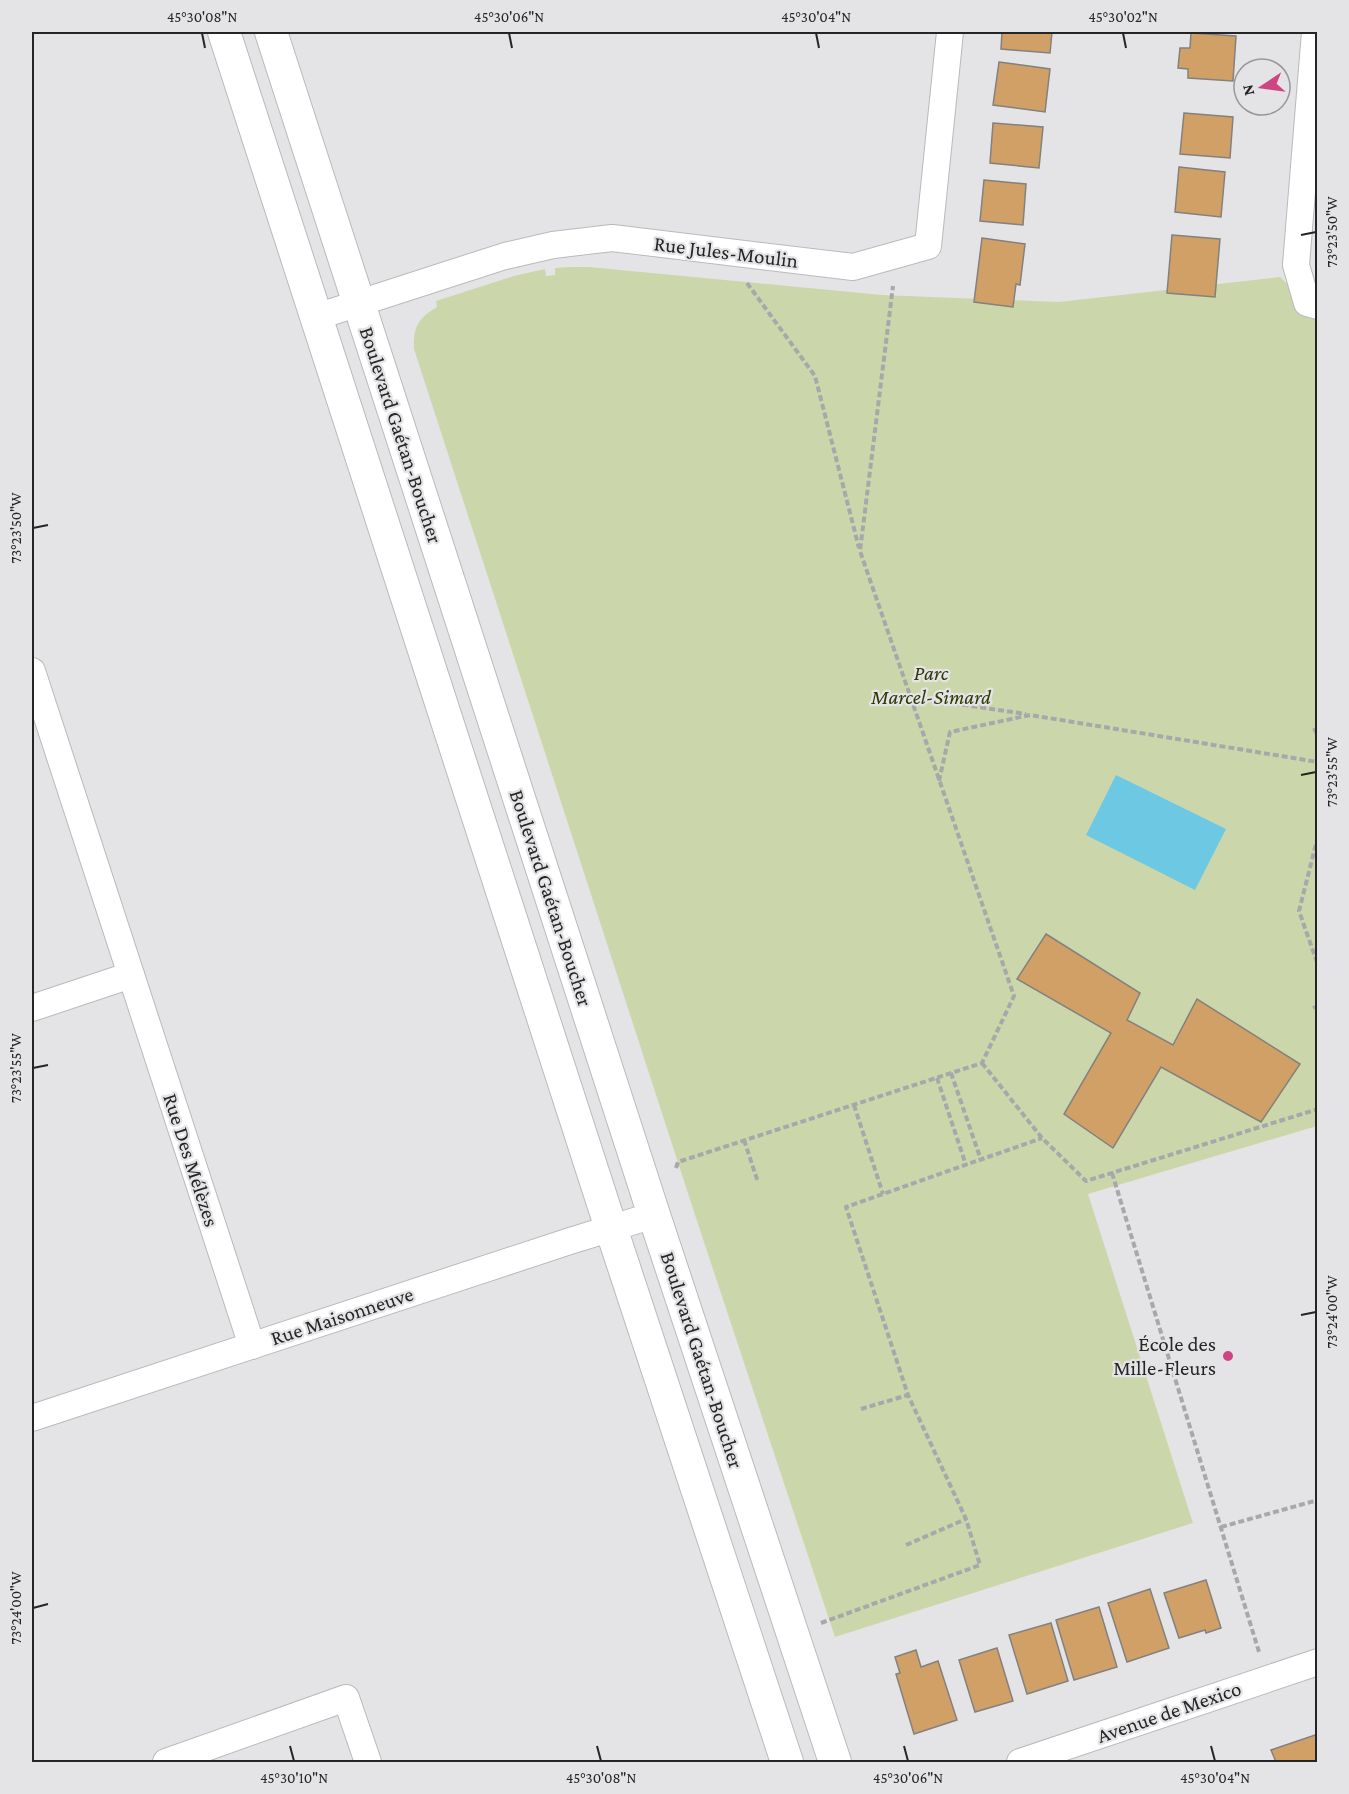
<svg xmlns="http://www.w3.org/2000/svg" width="1349" height="1794" viewBox="0 0 1349 1794" font-family="'Crimson Pro',serif">
	<rect width="100%" height="100%" fill="#e4e4e7"/>
	<path fill="#cbd7aa" d="M571,267H589L882,295L1059,302L1280,277L1307,303L1317,306V1126L1088,1194L1193,1523L835,1637L696,1218L414,349C413,328 418,318 437,307L436,301L514,276L545,269L546,276L555,275V268Z"/>
	<path fill="#6dc8e3" d="M1116,775L1226,829L1195,890L1086,835Z"/>
	<g fill="#d1a066" stroke="#83817e" stroke-width="1.5">
		<path d="M1002,32H1052L1050,53L1001,49Z"/>
		<path d="M1191,33L1236,36L1233,81L1188,78V69L1178,68L1180,48H1190Z"/>
		<path d="M999,62L1050,69L1045,112L993,105Z"/>
		<path d="M1184,113L1233,117L1230,158L1180,154Z"/>
		<path d="M993,123L1043,127L1039,168L990,163Z"/>
		<path d="M1179,167L1225,172L1221,217L1175,212Z"/>
		<path d="M984,180L1026,184L1023,225L980,221Z"/>
		<path d="M1172,235L1220,239L1215,297L1167,293Z"/>
		<path d="M982,238L1025,244L1020,285L1016,284L1013,307L974,302Z"/>
		<path d="M1046,934L1140,993L1127,1020L1173,1045L1197,999L1300,1064L1261,1122L1161,1067L1113,1148L1064,1114L1111,1033L1017,979Z"/>
		<path d="M1206,1580L1221,1628L1206,1633L1205,1630L1179,1638L1164,1593Z"/>
		<path d="M1150,1589L1169,1648L1127,1662L1108,1603Z"/>
		<path d="M1099,1607L1117,1667L1074,1680L1056,1620Z"/>
		<path d="M1051,1623L1068,1681L1027,1694L1009,1635Z"/>
		<path d="M997,1648L1013,1701L975,1712L959,1660Z"/>
		<path d="M916,1650L921,1667L938,1661L957,1720L914,1734L896,1674L900,1673L895,1657Z"/>
		<path d="M1318,1734V1762H1276L1271,1750Z"/>
	</g>
	<g fill="none" stroke-linecap="round" stroke-linejoin="round">
		<defs>
			<g id="minor">
				<path d="M1315,32L1296,265L1307,303L1318,306"/>
				<path d="M316,317L505,256L553,245L612,238L853,267L928,246L950,32"/>
				<path d="M32,671L252,1346"/>
				<path d="M32,1008L131,975"/>
				<path d="M32,1418L570,1241L654,1215"/>
				<path d="M166,1762L346,1698L368,1762"/>
				<path d="M1020,1762L1318,1662"/>
			</g>
			<g id="tertiary">
				<path d="M224,32L611,1228L787,1762"/>
				<path d="M271,32L654,1215L835,1762"/>
			</g>
		</defs>
		<use href="#minor" stroke="#bababd" stroke-width="28"/>
		<use href="#tertiary" stroke="#bababd" stroke-width="34"/>
		<g stroke="#a8a8ab" stroke-width="4" stroke-dasharray="6 3" stroke-linecap="butt">
			<path d="M747,283L815,376L859,548"/>
			<path d="M909,697L1026,714"/>
			<path d="M1314,728L1318,736"/>
			<path d="M939,781L950,732L1030,715L1318,762"/>
			<path d="M1318,836L1299,911L1318,965"/>
			<path d="M1313,1008L1318,1006"/>
			<path d="M982,1063L1042,1138L1086,1181L1318,1109"/>
			<path d="M951,1073L981,1160"/>
			<path d="M937,1078L966,1165"/>
			<path d="M854,1105L883,1194"/>
			<path d="M744,1140L758,1182"/>
			<path d="M676,1168L678,1162L681,1161L982,1063L1014,996L860,551L893,286"/>
			<path d="M1112,1173L1259,1652"/>
			<path d="M861,1409L908,1395"/>
			<path d="M1221,1527L1318,1500"/>
			<path d="M906,1545L966,1519"/>
			<path d="M821,1623L980,1565L966,1519L908,1395L846,1207L1042,1138"/>
		</g>
		<use href="#minor" stroke="#fff" stroke-width="26"/>
		<use href="#tertiary" stroke="#fff" stroke-width="32"/>
	</g>
	<path fill="none" stroke="#252526" stroke-width="2" d="M202,33L205,48M509,33L512,48M816,33L819,48M1123,33L1126,48M1301,235L1316,232M33,528L48,525M1301,775L1316,772M33,1068L48,1065M1301,1315L1316,1312M33,1608L48,1604M290,1746L294,1761M597,1746L601,1761M904,1746L908,1761M1211,1746L1215,1761"/>
	<circle fill="#cd4582" stroke="#e4e4e7" stroke-width="2" cx="1228" cy="1356" r="6"/>
	<g text-anchor="middle" stroke-width="4.5" stroke-linejoin="round" paint-order="stroke">
		<g font-size="21" fill="#252526" stroke="#e4e4e7">
			<text transform="translate(726 252) rotate(7)" y="7">Rue Jules-Moulin</text>
			<text transform="translate(401 435) rotate(72)" y="7">Boulevard Gaétan-Boucher</text>
			<text transform="translate(551 898) rotate(72)" y="7">Boulevard Gaétan-Boucher</text>
			<text transform="translate(191 1160) rotate(72)" y="7">Rue Des Mélèzes</text>
			<text transform="translate(342 1316) rotate(-18)" y="7">Rue Maisonneuve</text>
			<text transform="translate(702 1360) rotate(72)" y="7">Boulevard Gaétan-Boucher</text>
			<text transform="translate(1169 1712) rotate(-19)" y="7">Avenue de Mexico</text>
		</g>
		<g font-size="21" font-style="italic" fill="#2e3801" stroke="#e4e4e7">
			<text x="931" y="680">Parc<tspan x="931" dy="24">Marcel-Simard</tspan></text>
		</g>
		<g font-size="21" fill="#252526" stroke="#e4e4e7" text-anchor="end">
			<text x="1216" y="1351">École des<tspan x="1216" dy="24">Mille-Fleurs</tspan></text>
		</g>
	</g>
	<rect width="1349" height="1794" fill="none" stroke="#e4e4e7" stroke-width="66"/>
	<g transform="translate(1262 87) rotate(257)"><circle r="28" fill="#e4e4e7" stroke="#98989a" stroke-width="1.5"/>
	<path d="M0-4.5L10 22L0 15L-10 22Z" fill="#cd4582"/>
	<text y="-9" font-size="16" font-weight="bold" text-anchor="middle" fill="#252526">N</text>
	</g>
	<rect x="33" y="33" width="1283" height="1728" fill="none" stroke="#252526" stroke-width="2"/>
	<g font-size="15" text-anchor="middle" fill="#252526">
		<text x="202" y="22">45°30'08"N</text>
		<text x="509" y="22">45°30'06"N</text>
		<text x="816" y="22">45°30'04"N</text>
		<text x="1123" y="22">45°30'02"N</text>
		<text transform="translate(1332 232) rotate(-90)" y="5">73°23'50"W</text>
		<text transform="translate(16 528) rotate(-90)" y="5">73°23'50"W</text>
		<text transform="translate(1332 772) rotate(-90)" y="5">73°23'55"W</text>
		<text transform="translate(16 1068) rotate(-90)" y="5">73°23'55"W</text>
		<text transform="translate(1332 1312) rotate(-90)" y="5">73°24'00"W</text>
		<text transform="translate(16 1608) rotate(-90)" y="5">73°24'00"W</text>
		<text x="294" y="1783">45°30'10"N</text>
		<text x="601" y="1783">45°30'08"N</text>
		<text x="908" y="1783">45°30'06"N</text>
		<text x="1215" y="1783">45°30'04"N</text>
	</g>
</svg>
